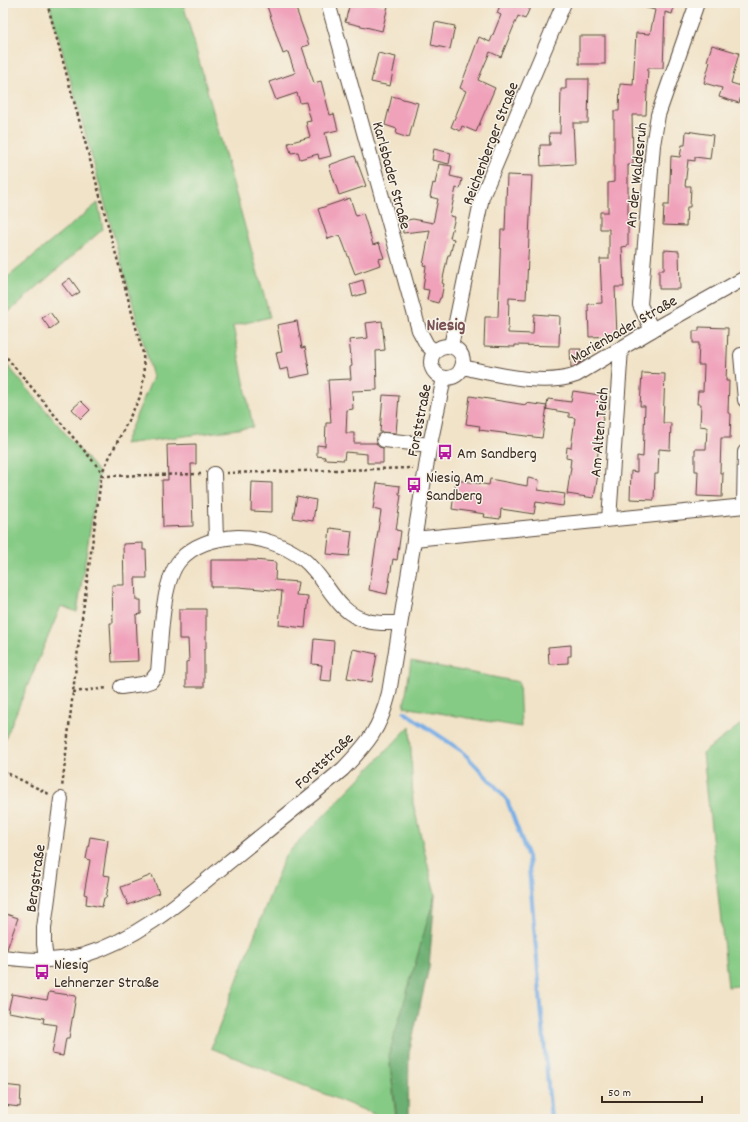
<svg xmlns="http://www.w3.org/2000/svg" width="748" height="1122" viewBox="0 0 748 1122" font-family="Dekko,sans-serif">
	<rect width="100%" height="100%" fill="#f7f3e8"/>
	<filter id="ink" filterUnits="userSpaceOnUse"><feTurbulence type="fractalNoise" baseFrequency=".025" numOctaves="2"/><feDisplacementMap in="SourceGraphic" scale="8" xChannelSelector="R" yChannelSelector="G"/><feConvolveMatrix kernelMatrix="1 2 1 2 8 2 1 2 1" color-interpolation-filters="sRGB"/></filter>
	<filter id="wash" filterUnits="userSpaceOnUse"><feTurbulence type="fractalNoise" baseFrequency=".012" numOctaves="4" result="noise"/><feDisplacementMap in="SourceGraphic" scale="16" xChannelSelector="R" yChannelSelector="G"/><feGaussianBlur stdDeviation="0.9" result="paint"/><feColorMatrix in="noise" values="0 0 0 0 0 0 0 0 0 0 0 0 0 0 0 0 0 1.4 0 .05"/><feComposite in="paint" operator="in"/></filter>
	<g filter="url(#wash)">
		<rect width="100%" height="100%" fill="#f1e3c8"/>
		<g fill="#86cb85" stroke="#607a52">
			<path d="M49,3H183L270,317L233,326L253,427L124,444L153,377Z"/>
			<path d="M98,203L103,229L3,317V281Z"/>
			<path d="M3,360L99,473L77,612L61,606L3,744Z"/>
			<path d="M411,661L519,682L521,727L404,707Z"/>
			<path d="M745,721V985L728,987L703,753Z"/>
			<path d="M410,726L413,803L435,895L389,1055L396,1119H386L211,1048L285,856Z"/>
		</g>
		<path fill="#6caf72" stroke="#546c48" d="M435,895L429,967L409,1053L408,1119H397L389,1055Z"/>
		<g fill="none" stroke-linecap="round" stroke-linejoin="round">
			<path stroke="#78aee6" stroke-width="4" d="M404,712L462,751L496,787L507,800L528,857L551,1119"/>
		</g>
		<g id="blocks">
			<g fill="#f0a2bb">
				<path d="M266,3H294L309,45L302,47L314,83L321,81L330,115L334,114L338,130L325,133L331,156L319,159L318,154L300,159L298,152L291,153L288,143L310,137L306,122L311,121L306,102L300,103L297,93L276,100L269,82L295,73L288,52L283,54Z"/>
				<path d="M350,3H374L388,6L382,31L345,22Z"/>
				<path d="M501,3H532L525,19L518,16L501,57L490,52L478,80L495,88L476,132L462,126L460,131L451,127L466,91L460,88L479,37L490,42L501,15L497,13Z"/>
				<path d="M644,3H675L672,14L665,12L663,68H648L646,115H632L633,165H628V246L622,247L624,287H615L617,336L589,337L588,304L602,303L600,259H609V229H600V212H608V183L614,182V111H619L620,84L633,85L636,33L650,34L655,10L643,7Z"/>
				<path d="M435,22L455,26L450,49L431,45Z"/>
				<rect x="579" y="36" width="26" height="28"/>
				<path d="M712,45L739,53L731,83L744,87L739,103L719,97L722,88L704,83L710,62L707,61Z"/>
				<path d="M378,53L396,57L390,86L371,82Z"/>
				<path d="M566,79H589L588,123H573L575,164L541,166L540,145H550L549,133H560L561,89H566Z"/>
				<path d="M392,96L418,103L409,138L396,134L397,129L385,125Z"/>
				<path d="M686,131L713,135L710,159L695,157V161L688,160L685,186H691L690,207H687L686,226L663,225L664,205H669L671,156L680,157L682,145H685Z"/>
				<path d="M434,149L451,153L449,164L432,160Z"/>
				<path d="M355,156L366,186L339,195L329,165Z"/>
				<path d="M439,164L452,166L450,176L462,179L460,189L456,188L450,216L455,217L450,238L454,239L450,255H448L442,283L444,284L441,298H440L438,303L427,300L429,290L423,289L426,266L423,265L430,230L403,233L402,221L413,219L433,223L438,199L430,197L433,183L435,184Z"/>
				<path d="M507,175L532,176L526,299L509,298L508,333L533,334L534,314L560,316L559,346L515,345V347L484,346L485,317H498L501,230H505Z"/>
				<path d="M350,198L356,216L363,213L373,245L379,243L384,258L378,259L380,265L355,274L340,235L328,239L318,209Z"/>
				<path d="M664,250L679,251L680,289H659V270H664Z"/>
				<path d="M70,278L80,292L72,297L62,284Z"/>
				<path d="M363,280L366,293L353,297L350,284Z"/>
				<path d="M50,312L58,323L50,329L42,318Z"/>
				<path d="M297,321L302,348L305,347L310,374L290,378L288,368L280,370L276,353L282,352L277,325Z"/>
				<path d="M382,321L385,350L376,351L377,390L352,391L353,409L347,410L346,433H354V443H376L379,447L383,448V463H367V454L345,452L344,460L324,459L325,457L317,456V445L325,446L326,423H331L328,380L351,379L350,367L352,366L349,340L368,338L366,323Z"/>
				<path d="M699,327L728,328L726,381H729L728,413L731,414L730,438H721L720,473H723L722,497L697,496L698,471H695V449H706L707,427L700,426L701,404H697L698,391H703L704,365H698L699,343H693V331H699Z"/>
				<path d="M570,349H581V362L573,367H571Z"/>
				<path d="M642,373L665,374L663,423H671L670,450L659,449L658,474H655L654,500L630,499L631,471L637,472V456L643,457L645,406H640Z"/>
				<path d="M573,391L606,396L595,474H598L594,498L567,494L571,467H570L571,459L566,458L567,447L571,448L575,418L569,417V413L546,409L548,399L571,402Z"/>
				<path d="M383,395L399,396L396,433L380,432Z"/>
				<path d="M470,396L526,405V403L547,406L542,438L479,430L480,426L466,424Z"/>
				<path d="M81,401L90,410L81,419L72,409Z"/>
				<path d="M196,444V464H191L193,526L163,527L162,480H168L167,445Z"/>
				<path d="M528,478L539,480L538,490L565,494L563,506L536,502L534,514L501,509L500,519L484,517L485,514L452,509L456,480L489,485L490,479L527,486Z"/>
				<path d="M252,482L272,483V512L251,511Z"/>
				<path d="M377,483L400,486L399,494L401,495L396,530L401,531L397,560L393,559L387,594L369,590L381,511L373,509Z"/>
				<path d="M297,496L316,500L313,521L293,518Z"/>
				<path d="M330,528L352,531L349,556L327,554Z"/>
				<path d="M143,543V550H146L147,578H135L136,600H141V614L136,615L138,661L112,662L110,623H113L112,585H124L123,544Z"/>
				<path d="M211,560H254L276,562L275,580L298,582L296,595L308,596L305,628L279,625L282,591L239,587H211Z"/>
				<path d="M179,609H206V649H204V687H186V662L189,661L188,639H179Z"/>
				<path d="M314,639L334,641L331,681L320,680L322,665L312,664Z"/>
				<path d="M571,645V656H568V663L549,664L548,647Z"/>
				<path d="M353,649L377,654L372,682L347,678Z"/>
				<path d="M90,837L108,840L103,875L110,876L106,898H104L102,907L86,904L87,895L84,894L90,860L86,859Z"/>
				<path d="M152,875L159,893L128,905L121,887Z"/>
				<path d="M3,913L18,918L7,949H3Z"/>
				<path d="M49,992L76,996L69,1038H66L63,1056L52,1054L57,1025L43,1023L44,1018L8,1012L12,994L47,1000Z"/>
				<path d="M3,1085L21,1087L20,1107L3,1105Z"/>
			</g>
		</g>
	</g>
	<g filter="url(#ink)">
		<use href="#blocks" fill-opacity="0" stroke="#564638" stroke-width="1"/>
		<g fill="none" stroke-linecap="round" stroke-linejoin="round">
			<defs>
				<g id="minor">
					<path d="M328,3L419,330L427,345L434,351"/>
					<path d="M652,330L640,305L653,145L658,115L697,3"/>
					<circle cx="447" cy="362" r="16"/>
					<path d="M451,346L482,197L564,3"/>
					<path d="M741,355L745,400"/>
					<path d="M462,367C495,374 544,387 576,375L652,330L745,278"/>
					<path d="M384,440L430,445"/>
					<path d="M214,474L216,539"/>
					<path d="M744,506L745,452"/>
					<path d="M609,519L621,349"/>
					<path d="M414,539L745,506"/>
					<path d="M121,687L142,684L151,681L158,672C161,644 161,581 180,560C194,544 217,538 238,537C260,537 285,545 303,559C328,579 334,612 367,621C377,624 390,623 400,623"/>
					<path d="M3,957C30,961 57,962 84,955C141,938 186,897 230,861C268,830 306,800 343,769C368,743 380,729 389,693L429,449L444,378"/>
					<path d="M46,960L44,944V928L61,799"/>
				</g>
			</defs>
			<use href="#minor" stroke="#564638" stroke-width="16"/>
			<g stroke="#564638" stroke-width="2.5" stroke-dasharray="3 3" stroke-linecap="butt">
				<path d="M47,3L143,353L144,377L140,397L102,472"/>
				<path d="M3,353L102,472L79,640L62,788"/>
				<path d="M226,473L413,468"/>
				<path d="M102,476L201,474"/>
				<path d="M73,692L108,688"/>
				<path d="M3,771L49,794"/>
			</g>
			<use href="#minor" stroke="#fff" stroke-width="14"/>
		</g>
	</g>
	<defs>
		<symbol id="bus-bare" viewBox="-9 -9 18 18"><path d="M-5-6H5V4H4V6H2V4H-2V6H-4V4H-5ZM-3.5-4V0h7V-4ZM-3.5 1.2v1.5H-2V1.2ZM2 1.2v1.5H3.5V1.2Z" fill="#b5179e" stroke="#f7f3e8" stroke-width="2.5" paint-order="stroke"/></symbol>
	</defs>
	<g fill-rule="evenodd">
		<use href="#bus-bare" x="434" y="441" width="22" height="22"/>
		<use href="#bus-bare" x="403" y="474" width="22" height="22"/>
		<use href="#bus-bare" x="31" y="961" width="22" height="22"/>
	</g>
	<g text-anchor="middle" stroke-width="3" stroke-linejoin="round" paint-order="stroke">
		<g font-size="16" fill="#3b2a1e" stroke="#f7f3e8">
			<text transform="translate(489 143) rotate(-69)" y="6">Reichenberger Straße</text>
			<text transform="translate(393 175) rotate(75)" y="6">Karlsbader Straße</text>
			<text transform="translate(635 175) rotate(-84)" y="6">An der Waldesruh</text>
			<text transform="translate(623 328) rotate(-30)" y="6">Marienbader Straße</text>
			<text transform="translate(418 420) rotate(-79)" y="6">Forststraße</text>
			<text transform="translate(598 432) rotate(-85)" y="6">Am Alten Teich</text>
			<text transform="translate(323 760) rotate(-43)" y="6">Forststraße</text>
			<text transform="translate(34 878) rotate(-82)" y="6">Bergstraße</text>
		</g>
		<g font-size="16" fill="#3b2a1e" stroke="#f7f3e8" text-anchor="start">
			<text x="457" y="458">Am Sandberg</text>
			<text x="426" y="482">Niesig Am<tspan x="426" dy="18">Sandberg</tspan></text>
			<text x="54" y="969">Niesig<tspan x="54" dy="18">Lehnerzer Straße</tspan></text>
		</g>
		<g font-size="18" font-weight="bold" fill="#7a5455" stroke="#f7f3e8">
			<text x="446" y="330">Niesig</text>
		</g>
	</g>
	<rect width="748" height="1122" fill="none" stroke="#f7f3e8" stroke-width="16"/>
	<path d="M602 1096v6h100v-6" fill="none" stroke="#3b2a1e" stroke-width="2"/>
	<text x="608" y="1096" font-size="12" fill="#3b2a1e" stroke="#f7f3e8" stroke-width="3" paint-order="stroke">50 m</text>
</svg>
